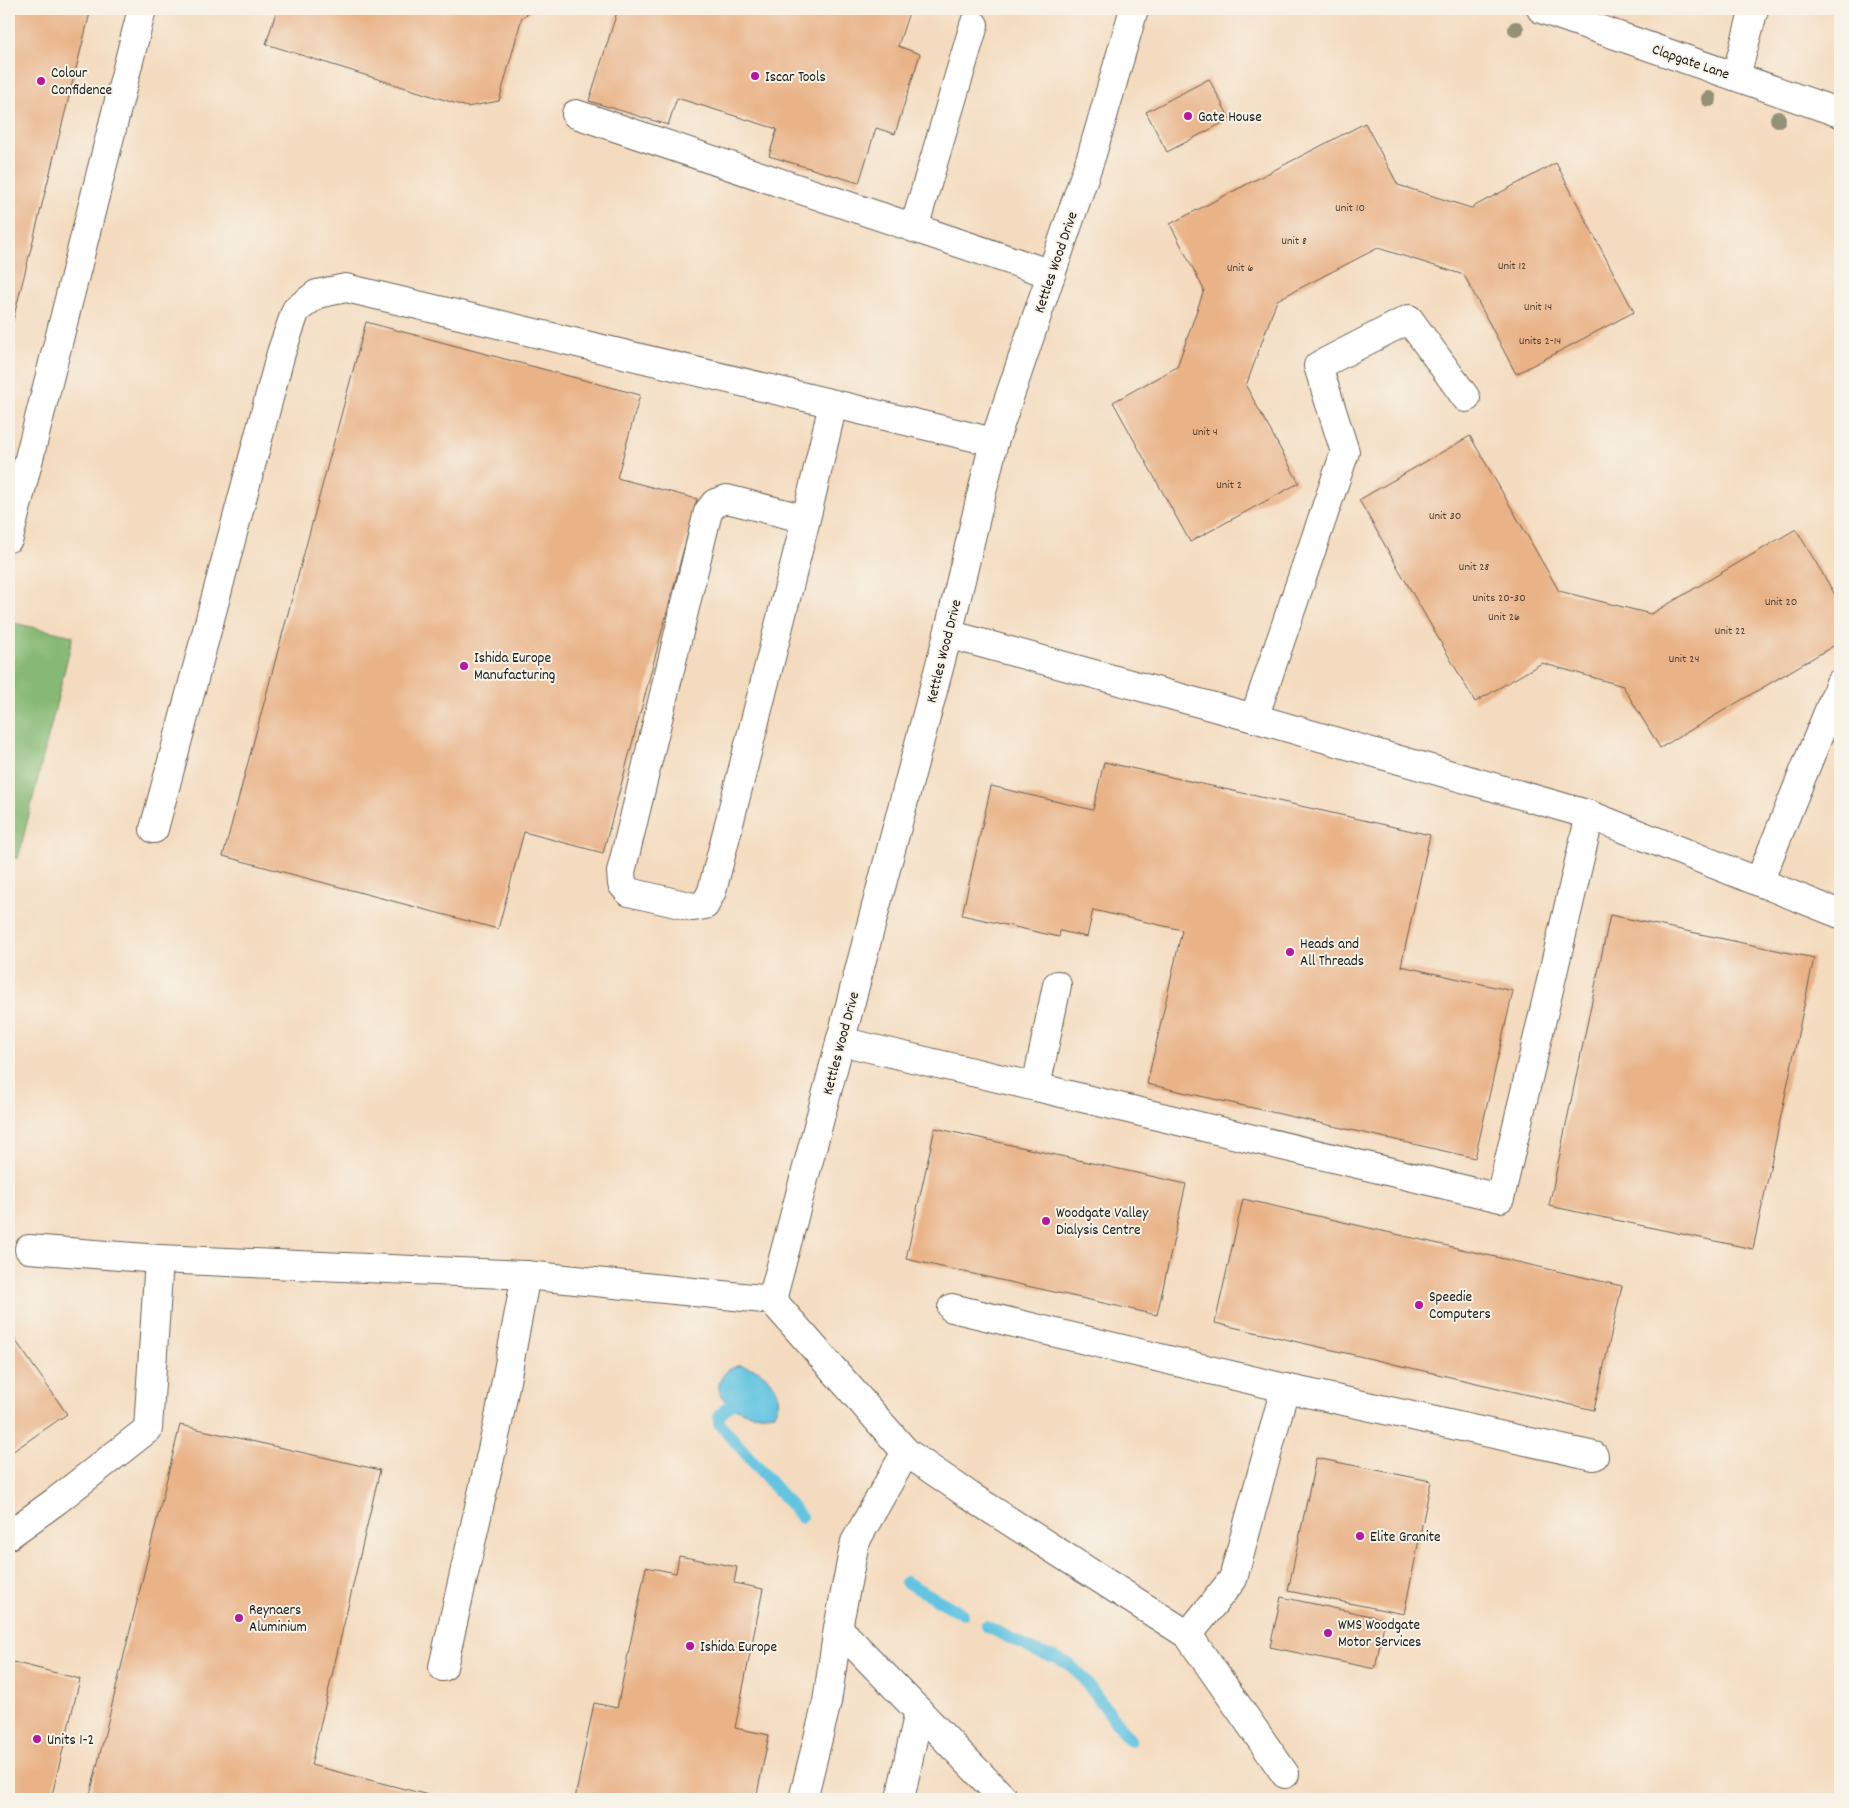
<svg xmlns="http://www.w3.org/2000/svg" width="1849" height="1808" viewBox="0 0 1849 1808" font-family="Dekko,sans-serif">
	<rect width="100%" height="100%" fill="#f7f3e8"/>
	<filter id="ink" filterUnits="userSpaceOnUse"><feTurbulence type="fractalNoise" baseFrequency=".02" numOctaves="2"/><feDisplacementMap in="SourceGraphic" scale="10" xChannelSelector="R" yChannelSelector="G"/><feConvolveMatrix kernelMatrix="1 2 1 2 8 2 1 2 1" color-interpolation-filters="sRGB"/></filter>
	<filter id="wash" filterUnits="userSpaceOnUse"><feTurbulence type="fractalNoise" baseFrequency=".0096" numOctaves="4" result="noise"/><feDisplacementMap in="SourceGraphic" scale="20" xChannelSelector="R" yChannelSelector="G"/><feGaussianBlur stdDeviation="1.12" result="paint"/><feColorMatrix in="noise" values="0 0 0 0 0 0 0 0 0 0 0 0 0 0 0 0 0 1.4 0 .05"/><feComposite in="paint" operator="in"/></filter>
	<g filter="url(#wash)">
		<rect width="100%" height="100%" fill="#f4dbbf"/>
		<path fill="#86b974" stroke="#516a48" d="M9,622L73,636L18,859L9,856Z"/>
		<path fill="#63c4e1" stroke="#40707e" d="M740,1365C746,1367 754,1368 759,1371C774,1381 785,1397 774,1413C766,1414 759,1415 751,1414C736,1411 714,1399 720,1381C724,1371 731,1368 740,1365Z"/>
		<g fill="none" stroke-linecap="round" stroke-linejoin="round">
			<g stroke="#63c4e1" stroke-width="12">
				<path d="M730,1405L719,1416V1423L801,1517"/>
				<path d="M906,1582L963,1614"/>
				<path d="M986,1626L1035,1651L1057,1658L1070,1665L1082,1677L1130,1740"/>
			</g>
		</g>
		<g id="blocks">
			<g fill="#e9b287">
				<path d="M9,9H91L9,336Z"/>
				<path d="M277,9H537L522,17L499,101L467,107L266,44Z"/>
				<path d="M618,9H910L898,46L920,54L895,134L876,128L859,183L769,156L777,129L677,98L668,125L589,101Z"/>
				<path d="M1209,79L1230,119L1167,152L1146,112Z"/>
				<path d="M1365,123L1398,185L1471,208L1556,163L1634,312L1516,374L1464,275L1378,248L1277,300L1246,386L1299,483L1190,542L1113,402L1177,367L1204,290L1170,224Z"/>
				<path d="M366,322L640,395L617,478L697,499L603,853L524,832L498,929L223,856Z"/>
				<path d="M1470,436L1559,591L1651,614L1796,529L1840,603V642L1660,748L1623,686L1542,663L1475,702L1359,500Z"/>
				<path d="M1104,762L1430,835L1401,966L1513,991L1475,1158L1147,1084L1182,930L1093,910L1087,937L1060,931L1059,937L962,915L991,786L1093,810Z"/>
				<path d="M1610,915L1814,958L1753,1249L1549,1206Z"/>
				<path d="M935,1128L1186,1184L1157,1315L906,1259Z"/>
				<path d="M1243,1199L1622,1286L1594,1410L1215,1323Z"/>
				<path d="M9,1331L67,1414L9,1454Z"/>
				<path d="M180,1425L380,1470L311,1765L444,1799H89Z"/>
				<path d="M1316,1458L1431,1481L1404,1614L1288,1591Z"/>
				<path d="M679,1556L737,1567L734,1583L763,1589L735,1728L769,1735L756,1799H575L594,1703L617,1708L646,1567L676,1573Z"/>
				<path d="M1281,1597L1385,1619L1375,1669L1270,1647Z"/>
				<path d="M9,1661L80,1679L51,1799H9Z"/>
			</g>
		</g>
	</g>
	<g filter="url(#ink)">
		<use href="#blocks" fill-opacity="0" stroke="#685f55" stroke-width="1"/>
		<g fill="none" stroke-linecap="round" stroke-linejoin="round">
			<defs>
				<g id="minor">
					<path d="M1541,9L1840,113"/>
					<path d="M1736,76L1754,9"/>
					<path d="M576,114L1051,274"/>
					<path d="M914,228L974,25"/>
					<path d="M806,519L727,499L715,503L708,512L621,872L622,884L629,892L693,907L705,905L712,891L806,519L833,404"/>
					<path d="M9,538L142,9"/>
					<path d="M948,634L1254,718L1590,815L1840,914"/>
					<path d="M1254,718L1345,452L1318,366L1409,319L1466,398"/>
					<path d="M154,829L281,353L296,310L317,294L346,288L994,442"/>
					<path d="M1759,882L1840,683"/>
					<path d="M840,1041L1036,1087L1057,985"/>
					<path d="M1036,1087L1500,1198L1590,815"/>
					<path d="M29,1249L159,1259L526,1275L772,1300L906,1452L970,1496L1188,1635L1285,1774"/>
					<path d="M772,1300L948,634L994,442L1092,154L1134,9"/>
					<path d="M952,1308L1285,1388"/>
					<path d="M9,1535L56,1501L148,1429L159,1259"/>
					<path d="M838,1628L1004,1799"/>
					<path d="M1188,1635L1233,1579L1285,1388L1594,1456"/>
					<path d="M443,1667L498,1423L526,1275"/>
					<path d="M803,1799L827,1702L838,1628L855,1542L906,1452"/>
					<path d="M900,1799L919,1711"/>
				</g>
			</defs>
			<use href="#minor" stroke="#685f55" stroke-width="30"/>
			<use href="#minor" stroke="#fff" stroke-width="28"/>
		</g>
		<g fill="#949177">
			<circle cx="1516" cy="29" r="8"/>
			<circle cx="1709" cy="99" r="8"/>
			<circle cx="1778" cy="119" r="8"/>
		</g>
	</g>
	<g fill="#b5179e" stroke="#f7f3e8" stroke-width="2">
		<circle cx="755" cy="76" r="5"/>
		<circle cx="41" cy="81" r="5"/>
		<circle cx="1188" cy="116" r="5"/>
		<circle cx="464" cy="666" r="5"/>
		<circle cx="1290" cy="952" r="5"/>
		<circle cx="1046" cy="1221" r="5"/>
		<circle cx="1419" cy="1305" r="5"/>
		<circle cx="1360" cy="1536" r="5"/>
		<circle cx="239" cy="1618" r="5"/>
		<circle cx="1328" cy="1633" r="5"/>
		<circle cx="690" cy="1646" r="5"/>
		<circle cx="37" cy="1739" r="5"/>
	</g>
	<g text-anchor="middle" stroke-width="4" stroke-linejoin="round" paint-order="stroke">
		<g font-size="12" fill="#4f4237">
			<text x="1350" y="211">Unit 10</text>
			<text x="1294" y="244">Unit 8</text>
			<text x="1512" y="269">Unit 12</text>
			<text x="1240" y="271">Unit 6</text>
			<text x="1538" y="310">Unit 14</text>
			<text x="1540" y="344">Units 2-14</text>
			<text x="1205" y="435">Unit 4</text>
			<text x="1229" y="488">Unit 2</text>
			<text x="1445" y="519">Unit 30</text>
			<text x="1474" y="570">Unit 28</text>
			<text x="1499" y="601">Units 20-30</text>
			<text x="1781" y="605">Unit 20</text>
			<text x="1504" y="620">Unit 26</text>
			<text x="1730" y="634">Unit 22</text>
			<text x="1684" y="662">Unit 24</text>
		</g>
		<g font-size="15" fill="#1c1c1c" stroke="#f7f3e8">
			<text transform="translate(1691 61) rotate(19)" y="5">Clapgate Lane</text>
			<text transform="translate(1055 262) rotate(-71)" y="5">Kettles Wood Drive</text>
			<text transform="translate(943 651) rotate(-76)" y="5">Kettles Wood Drive</text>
			<text transform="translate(840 1043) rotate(-75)" y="5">Kettles Wood Drive</text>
		</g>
		<g font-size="15" fill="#1c1c1c" stroke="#f7f3e8" text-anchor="start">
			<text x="51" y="77">Colour<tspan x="51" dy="17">Confidence</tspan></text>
			<text x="765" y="81">Iscar Tools</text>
			<text x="1198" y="121">Gate House</text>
			<text x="474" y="662">Ishida Europe<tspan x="474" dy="17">Manufacturing</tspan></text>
			<text x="1300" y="948">Heads and<tspan x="1300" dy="17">All Threads</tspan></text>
			<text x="1056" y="1217">Woodgate Valley<tspan x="1056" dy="17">Dialysis Centre</tspan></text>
			<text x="1429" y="1301">Speedie<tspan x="1429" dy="17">Computers</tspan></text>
			<text x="1370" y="1541">Elite Granite</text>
			<text x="249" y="1614">Reynaers<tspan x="249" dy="17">Aluminium</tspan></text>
			<text x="1338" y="1629">WMS Woodgate<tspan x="1338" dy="17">Motor Services</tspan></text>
			<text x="700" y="1651">Ishida Europe</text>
			<text x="47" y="1744">Units 1-2</text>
		</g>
	</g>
	<rect width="1849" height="1808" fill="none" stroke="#f7f3e8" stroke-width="30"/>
</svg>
